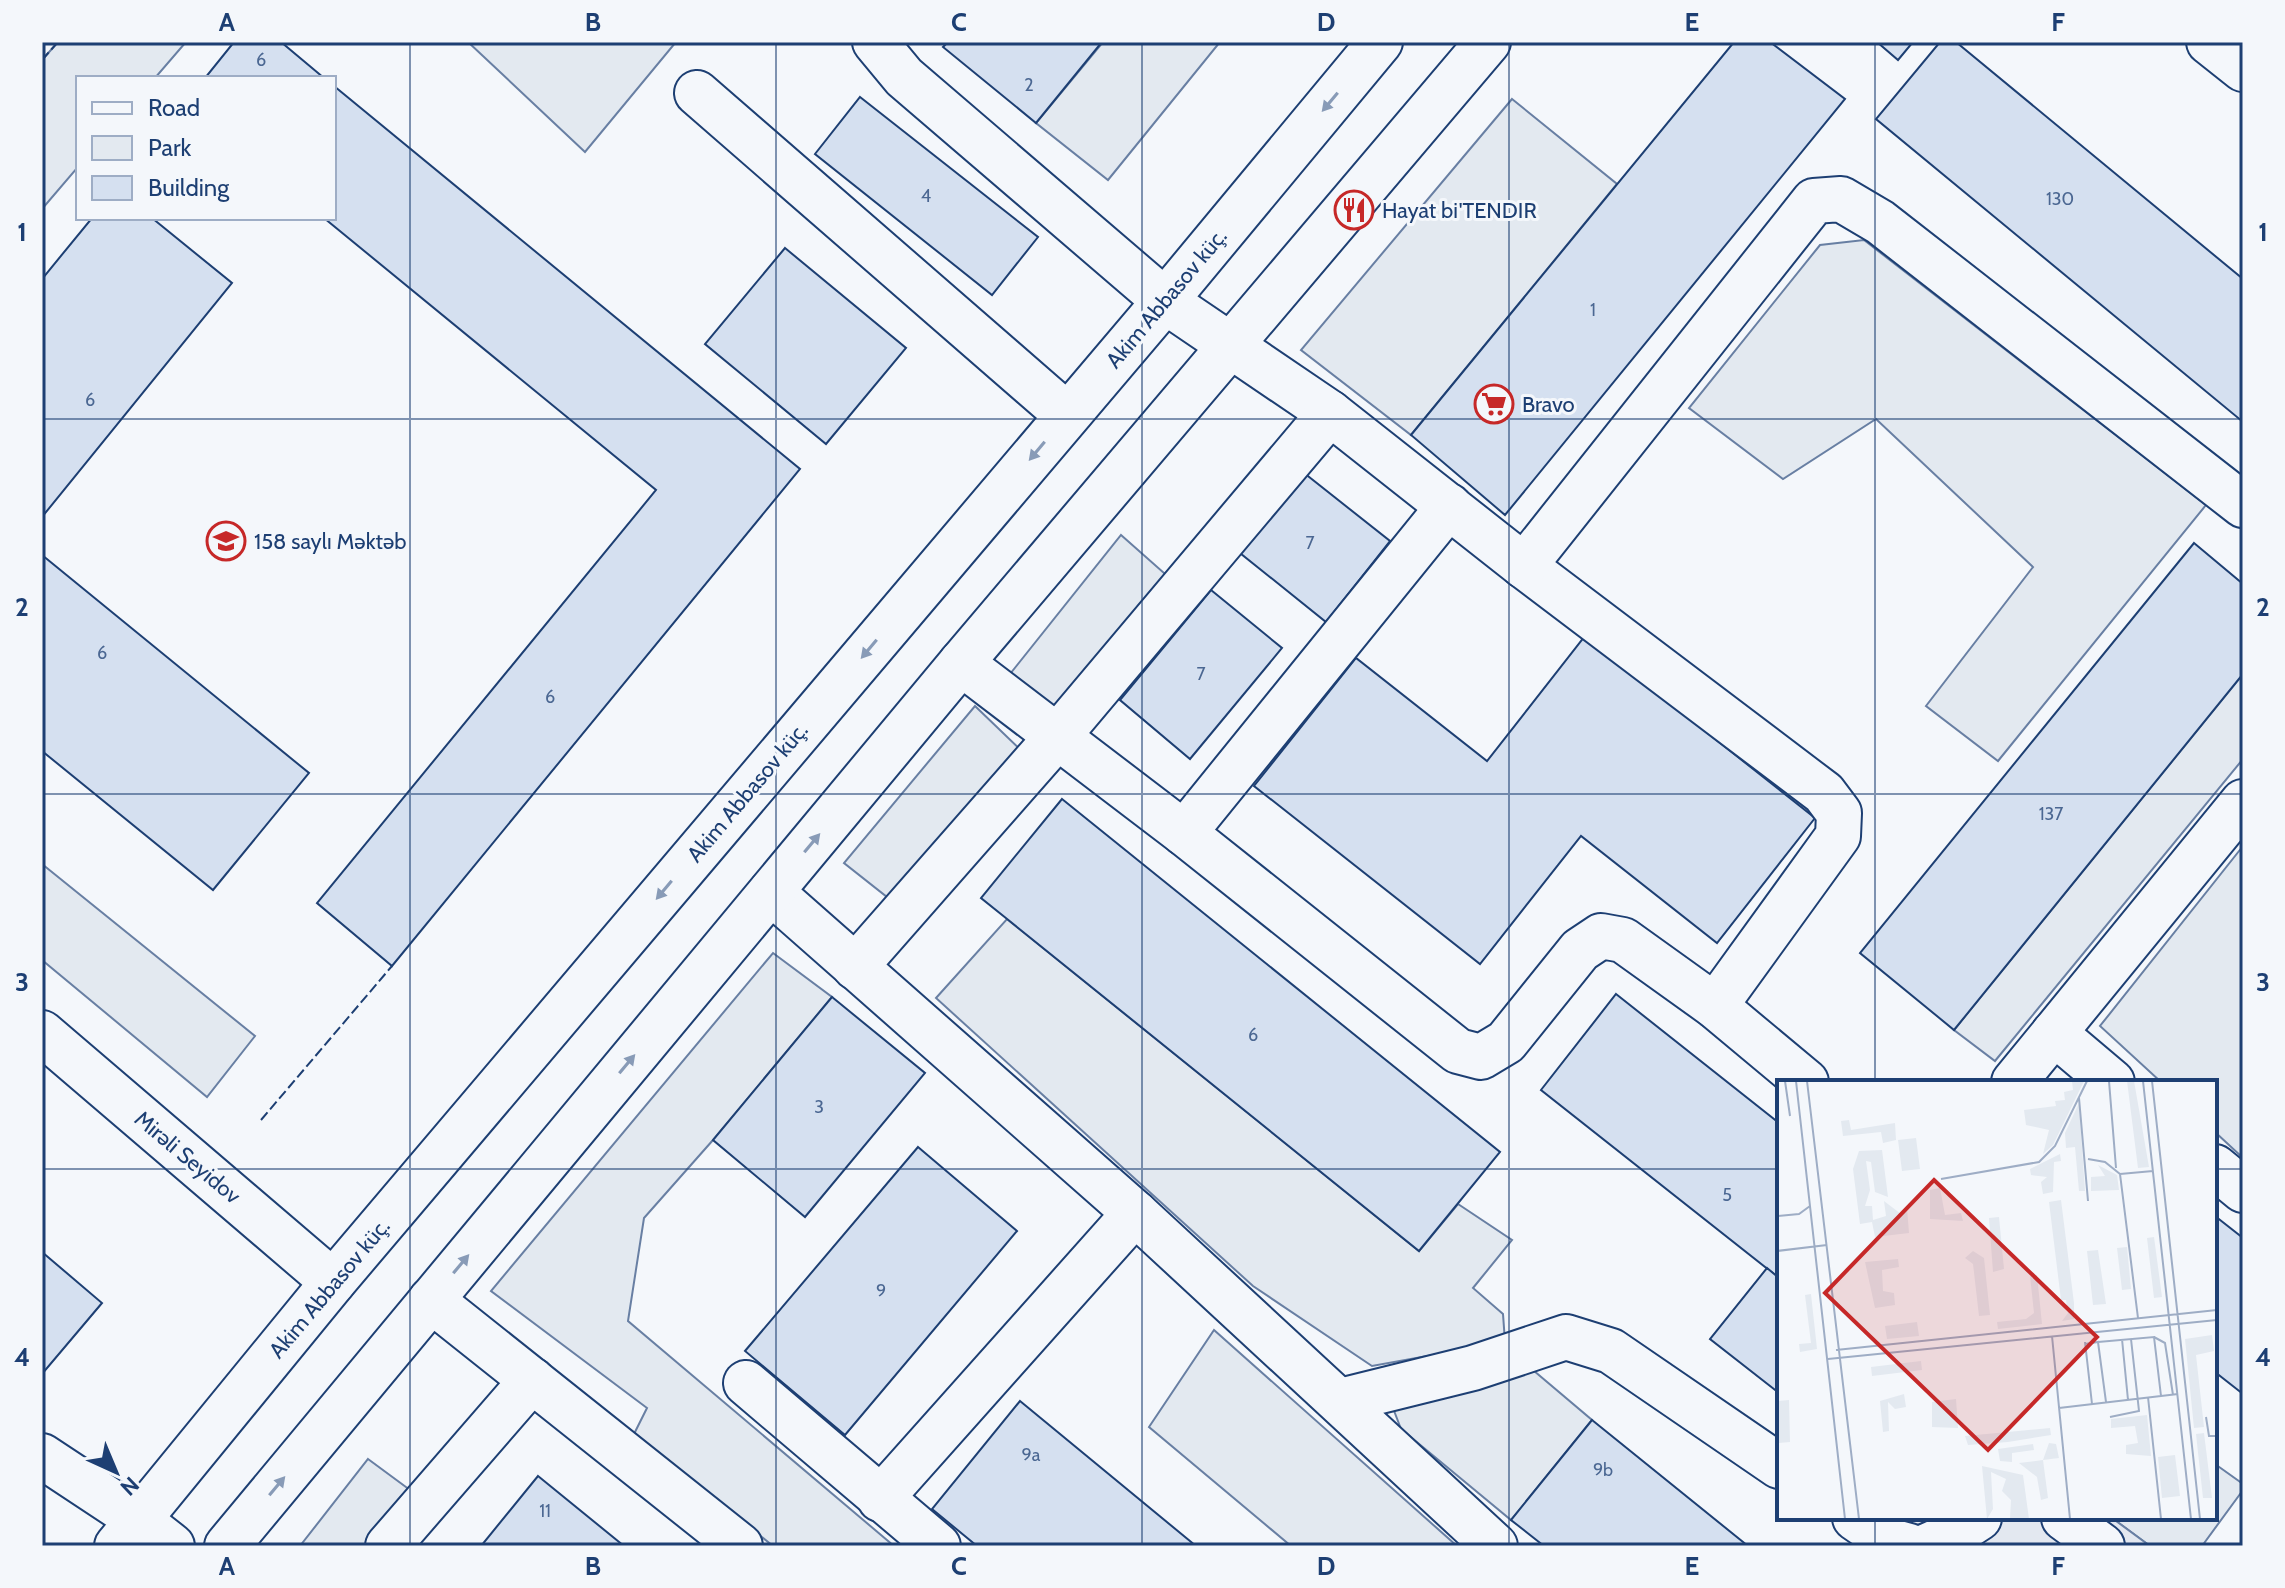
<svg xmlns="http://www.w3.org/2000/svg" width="2285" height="1588" viewBox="0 0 2285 1588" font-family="Cabin,sans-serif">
	<rect width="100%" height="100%" fill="#f4f7fb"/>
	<g fill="#e3e9f0" stroke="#687fa3" stroke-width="2">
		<path d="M58,42H186L155,78H78V167L42,209V60Z"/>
		<path d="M468,42H676L585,152Z"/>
		<path d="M1103,42H1220L1108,180L1036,123Z"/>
		<path d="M1512,99L1617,184L1411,435L1301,350Z"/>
		<path d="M1864,240L2206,505L1998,761L1926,706L2033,567L1876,419L1783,479L1689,408L1820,245Z"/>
		<path d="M1121,535L1181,588L1070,724L1010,674Z"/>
		<path d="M2243,674V759L1995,1061L1954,1030Z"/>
		<path d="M975,706L1030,759L901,908L844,863Z"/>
		<path d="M2243,846V1158L2215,1132V1082H2161L2100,1026Z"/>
		<path d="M42,864L255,1036L207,1097L42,960Z"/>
		<path d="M1007,919L1419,1251L1458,1204L1512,1240L1473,1288L1503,1314L1505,1342L1372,1366L1253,1286L936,998Z"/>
		<path d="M773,953L832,997L713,1140L644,1218L628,1321L894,1546H773L634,1434L647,1408L491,1291Z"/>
		<path d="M1214,1330L1457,1546H1291L1149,1427Z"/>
		<path d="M1527,1365L1592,1420L1511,1520L1401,1429L1388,1395Z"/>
		<path d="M368,1459L410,1490L379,1546H300Z"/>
		<path d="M2215,1464L2243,1484V1490L2202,1546H2150L2112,1518H2215Z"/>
	</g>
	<path fill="#e3e8f0" stroke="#687fa3" stroke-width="2" d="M1871,1518H2112L2150,1546H1879Z"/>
	<g fill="#d5e0f0" stroke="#1d3f73" stroke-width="2">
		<path d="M234,42H281L324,78H205Z"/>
		<path d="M948,42H1102L1036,123L943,47Z"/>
		<path d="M1734,42H1770L1845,99L1505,515L1411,435Z"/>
		<path d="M1877,42H1913L1898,60Z"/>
		<path d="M1940,42H1956L2243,279V422L1876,119Z"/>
		<path d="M334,86L800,469L392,966L317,903L656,490L324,218H334Z"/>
		<path d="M860,97L1038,237L992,295L815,154Z"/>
		<path d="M92,218H152L232,283L42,517V279Z"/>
		<path d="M785,248L906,348L826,444L705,344Z"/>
		<path d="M1294,465L1390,541L1326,622L1230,545Z"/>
		<path d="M2194,543L2243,584V674L1954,1030L1860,953Z"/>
		<path d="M42,555L309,773L213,890L42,751Z"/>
		<path d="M1211,590L1282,648L1190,759L1120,700Z"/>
		<path d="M1585,636L1815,818L1717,943L1581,836L1480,964L1254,786L1356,658L1487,761Z"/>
		<path d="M1062,799L1500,1152L1419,1251L981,898Z"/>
		<path d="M1616,994L1779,1123V1278L1541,1090Z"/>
		<path d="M832,997L925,1073L805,1217L713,1140Z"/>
		<path d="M918,1147L1017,1231L845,1435L745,1351Z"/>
		<path d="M2215,1216L2243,1238V1394L2215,1372Z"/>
		<path d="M42,1252L102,1303L42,1374Z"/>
		<path d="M1767,1268L1779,1278V1393L1710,1339Z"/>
		<path d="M1020,1401L1196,1546H977L932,1509Z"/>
		<path d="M1592,1420L1748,1546H1544L1511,1520Z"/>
		<path d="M538,1476L624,1546H481Z"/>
	</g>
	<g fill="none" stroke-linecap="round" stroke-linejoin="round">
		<defs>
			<g id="minor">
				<path d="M875,42L904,77L1165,301L1330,413L1524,566L1824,793L1839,813L1838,836L1715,1006"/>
				<path d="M697,93L1067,415"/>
				<path d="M1524,566L1814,201L1841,199L1880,222L2243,505"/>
				<path d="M961,663L1184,833L1458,1051L1481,1057L1506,1042L1580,950L1601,936L1623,940L1715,1006L1806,1082"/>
				<path d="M1184,833L1449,506"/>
				<path d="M771,892L1135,1213L1495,1546"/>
				<path d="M855,967L1057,737L1330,413"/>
				<path d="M42,1033L333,1282"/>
				<path d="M2054,1033L2112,1082"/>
				<path d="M2014,1082L2243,802"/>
				<path d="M2215,1167L2243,1190"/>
				<path d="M431,1300L740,1546"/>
				<path d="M746,1383L938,1546"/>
				<path d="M1340,1401L1473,1368L1566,1337L1611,1351L1779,1466"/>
				<path d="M42,1456L139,1520"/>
				<path d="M880,1499L1135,1213"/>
				<path d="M1855,1518L1887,1540L1909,1546"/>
				<path d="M2064,1518L2102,1546"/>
				<path d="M388,1546L532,1380"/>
				<path d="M1927,1546L1956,1533L1979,1518"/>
			</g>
			<g id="major">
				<path d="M2209,42L2243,69"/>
				<path d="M139,1520L172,1546"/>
				<path d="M117,1546L333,1282L1165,301L1380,42"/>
				<path d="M227,1546L961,663L1488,42"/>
			</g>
		</defs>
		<use href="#minor" stroke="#1d3f73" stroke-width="48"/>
		<use href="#major" stroke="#1d3f73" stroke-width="48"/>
		<use href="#minor" stroke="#f4f7fb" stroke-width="44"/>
		<use href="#major" stroke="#f4f7fb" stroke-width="44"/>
		<g stroke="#1d3f73" stroke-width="2" stroke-dasharray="10 4" stroke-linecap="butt">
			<path d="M42,60L58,42"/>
			<path d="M261,1120L392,966"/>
		</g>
	</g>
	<defs><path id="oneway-solid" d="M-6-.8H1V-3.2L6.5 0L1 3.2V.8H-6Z" transform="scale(2)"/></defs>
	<g fill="#889bb7">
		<use href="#oneway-solid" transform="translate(1330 102) rotate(130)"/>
		<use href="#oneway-solid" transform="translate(1037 451) rotate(130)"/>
		<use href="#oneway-solid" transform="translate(869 649) rotate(130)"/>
		<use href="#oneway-solid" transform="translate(812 843) rotate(-50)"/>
		<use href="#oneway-solid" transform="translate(664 890) rotate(130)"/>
		<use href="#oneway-solid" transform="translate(627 1064) rotate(-50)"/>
		<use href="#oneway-solid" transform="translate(461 1264) rotate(-50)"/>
		<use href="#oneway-solid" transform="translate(277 1486) rotate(-50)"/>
	</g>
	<path fill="none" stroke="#1d3f73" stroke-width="2" stroke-opacity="0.55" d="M410,42V1546M776,42V1546M1142,42V1546M1509,42V1546M1875,42V1082M42,419H2243M42,794H2243M42,1169H1779M2215,1169H2243M1875,1518V1546"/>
	<defs>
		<symbol id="restaurant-ring" viewBox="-11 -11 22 22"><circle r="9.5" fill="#f4f7fb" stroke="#c62828" stroke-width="1.5"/><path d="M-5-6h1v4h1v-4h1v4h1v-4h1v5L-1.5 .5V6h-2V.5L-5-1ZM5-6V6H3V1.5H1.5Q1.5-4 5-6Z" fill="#c62828"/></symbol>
		<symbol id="supermarket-ring" viewBox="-11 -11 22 22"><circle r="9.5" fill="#f4f7fb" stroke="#c62828" stroke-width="1.5"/><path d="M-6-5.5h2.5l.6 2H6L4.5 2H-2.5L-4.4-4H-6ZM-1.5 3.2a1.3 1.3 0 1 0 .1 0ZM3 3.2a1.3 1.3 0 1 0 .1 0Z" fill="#c62828"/></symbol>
		<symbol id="school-ring" viewBox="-11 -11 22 22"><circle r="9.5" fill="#f4f7fb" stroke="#c62828" stroke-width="1.5"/><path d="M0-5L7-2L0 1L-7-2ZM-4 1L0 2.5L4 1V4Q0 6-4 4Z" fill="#c62828"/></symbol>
	</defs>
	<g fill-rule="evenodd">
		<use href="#restaurant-ring" x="1332" y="188" width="44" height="44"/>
		<use href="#supermarket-ring" x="1472" y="382" width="44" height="44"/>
		<use href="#school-ring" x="204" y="519" width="44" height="44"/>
	</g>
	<g text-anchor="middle" stroke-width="6" stroke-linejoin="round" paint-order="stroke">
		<g font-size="18" fill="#4b6792">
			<text x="261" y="66">6</text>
			<text x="1029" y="91">2</text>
			<text x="926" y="202">4</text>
			<text x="2060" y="205">130</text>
			<text x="1593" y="316">1</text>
			<text x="90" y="406">6</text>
			<text x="1310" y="549">7</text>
			<text x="102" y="659">6</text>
			<text x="1201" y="680">7</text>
			<text x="550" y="703">6</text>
			<text x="2051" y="820">137</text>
			<text x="1253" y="1041">6</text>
			<text x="819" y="1113">3</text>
			<text x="1727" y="1201">5</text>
			<text x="881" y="1297">9</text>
			<text x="1031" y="1461">9a</text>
			<text x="1603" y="1476">9b</text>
			<text x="545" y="1517">11</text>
		</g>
		<g font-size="22" fill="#1d3f73" stroke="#f4f7fb" text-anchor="start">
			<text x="1382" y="218">Hayat bi'TENDIR</text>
			<text x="1522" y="412">Bravo</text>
			<text x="254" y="549">158 saylı Məktəb</text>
		</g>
		<g font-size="22" fill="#1d3f73" stroke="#f4f7fb">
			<text transform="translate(1166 298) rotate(-50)" y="8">Akim Abbasov küç.</text>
			<text transform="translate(747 792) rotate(-50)" y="8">Akim Abbasov küç.</text>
			<text transform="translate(188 1157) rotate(40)" y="8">Mirəli Seyidov</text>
			<text transform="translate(329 1288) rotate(-50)" y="8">Akim Abbasov küç.</text>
		</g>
	</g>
	<g transform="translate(1777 1080)">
		<rect width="440" height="440" fill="#f4f7fb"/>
		<path d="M295,1H307L276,65L266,74L272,50L249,45L247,30L279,26L278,21L288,20L287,12L296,10ZM350,1H357L372,87L361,88ZM302,23L308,111H302L298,67L289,68L288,53ZM72,40L74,50L118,43L119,60L106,63L104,52L66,56L64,41ZM139,58L143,89L125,91L121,60ZM105,70L111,117L98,112L94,82L89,81L93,110L88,126H95L96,140L109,136L107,121L124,134L130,128L132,153L98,157L95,142L83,144L76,89L82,71ZM283,74L284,81L277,82L276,112L266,114L264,102L270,97L254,95L253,89ZM321,85L340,95L342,110L314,111V97L328,96ZM163,108L168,135L184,133L186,141L153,139V110ZM284,120L297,223V239L285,241L291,233L289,220H284L272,122ZM222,137L227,189L216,192L212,138ZM377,157L385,217L377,218L370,158ZM350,167L354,209L345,210L340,168ZM321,170L329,224L316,225L310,171ZM196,171L207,178L213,235L202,236L196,184L188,178ZM121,179L122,187L105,190L106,211L117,213L118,225L98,228L88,182ZM260,195L265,244L221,249L220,242L249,239L257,233L253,196ZM34,214L40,269L23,272L22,264L34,263L28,215ZM140,242L142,256L110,259L108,246ZM435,255L437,271L419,275L427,347L417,348L408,259ZM144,281L145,290L95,296L94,287ZM127,314L129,327L118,329L111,322L112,351L106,352L103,321ZM179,319L181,348L155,347V322ZM12,320L13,362L2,363L0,321ZM370,335L374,376L349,374V365L361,363L358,346L334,348V339ZM273,348L274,355L231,362L191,365L188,356ZM427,353L435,418H426L419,354ZM272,363L279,364L282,378L266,380L271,418L264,420L260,397L242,383L266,380ZM256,364L257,370L235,373V382L223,381L221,369ZM398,375L403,416L385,418L381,377ZM205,386L246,395L252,439H233L234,420L225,411L229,399L214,392L216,429L210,439Z" fill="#e3e9f0"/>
		<path fill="none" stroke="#9eadc5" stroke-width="2" d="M8,1L13,36M19,1L68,439M30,1L82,439M332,1L339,88M366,1L414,439M375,1L423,439M302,18L311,121M311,79L328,82L343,94L361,238M343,94L376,91M164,99L262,82L278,66L310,1M0,136L22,134L33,126M0,171L50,165M275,256L293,439M377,257L388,263L396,315M345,259L351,320M308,262L315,324M321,262L377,257L384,316M308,264L321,262L329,322M59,270L440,230M51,279L440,240M371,317L384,439M282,328L401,314M333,337L362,331L354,259M429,337L432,356H440"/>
		<path fill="#c62828" fill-opacity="0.15" stroke="#c62828" stroke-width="4" d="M157,100L320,257L211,370L48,213Z"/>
		<rect width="440" height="440" fill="none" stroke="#1d3f73" stroke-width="4"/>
	</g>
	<rect width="2285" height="1588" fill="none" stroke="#f4f7fb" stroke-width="88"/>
	<rect x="76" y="76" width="260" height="144" fill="#f4f7fb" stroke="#9eadc5" stroke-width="2"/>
	<rect x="92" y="102" width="40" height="12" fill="#f4f7fb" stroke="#9eadc5" stroke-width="2"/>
	<text x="148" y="116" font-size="24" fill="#1d3f73">Road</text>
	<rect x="92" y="136" width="40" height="24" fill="#e3e9f0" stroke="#9eadc5" stroke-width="2"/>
	<text x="148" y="156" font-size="24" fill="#1d3f73">Park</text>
	<rect x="92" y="176" width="40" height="24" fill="#d5e0f0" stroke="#9eadc5" stroke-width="2"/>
	<text x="148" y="196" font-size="24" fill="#1d3f73">Building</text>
	<g transform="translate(116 1472) rotate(136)" stroke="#f4f7fb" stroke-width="6" paint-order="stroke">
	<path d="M0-6L14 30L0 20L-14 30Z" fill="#1d3f73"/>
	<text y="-12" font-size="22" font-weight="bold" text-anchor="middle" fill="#1d3f73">N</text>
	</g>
	<rect x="44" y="44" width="2197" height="1500" fill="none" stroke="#1d3f73" stroke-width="3"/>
	<g font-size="26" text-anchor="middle" font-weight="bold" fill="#1d3f73">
		<text x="227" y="31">A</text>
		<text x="593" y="31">B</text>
		<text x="959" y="31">C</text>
		<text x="1326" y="31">D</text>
		<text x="1692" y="31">E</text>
		<text x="2058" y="31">F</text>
		<text x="22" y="241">1</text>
		<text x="2263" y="241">1</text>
		<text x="22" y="616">2</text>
		<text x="2263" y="616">2</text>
		<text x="22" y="991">3</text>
		<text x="2263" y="991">3</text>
		<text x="22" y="1366">4</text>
		<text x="2263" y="1366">4</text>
		<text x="227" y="1575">A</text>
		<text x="593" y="1575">B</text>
		<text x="959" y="1575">C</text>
		<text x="1326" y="1575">D</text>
		<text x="1692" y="1575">E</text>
		<text x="2058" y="1575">F</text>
	</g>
</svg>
